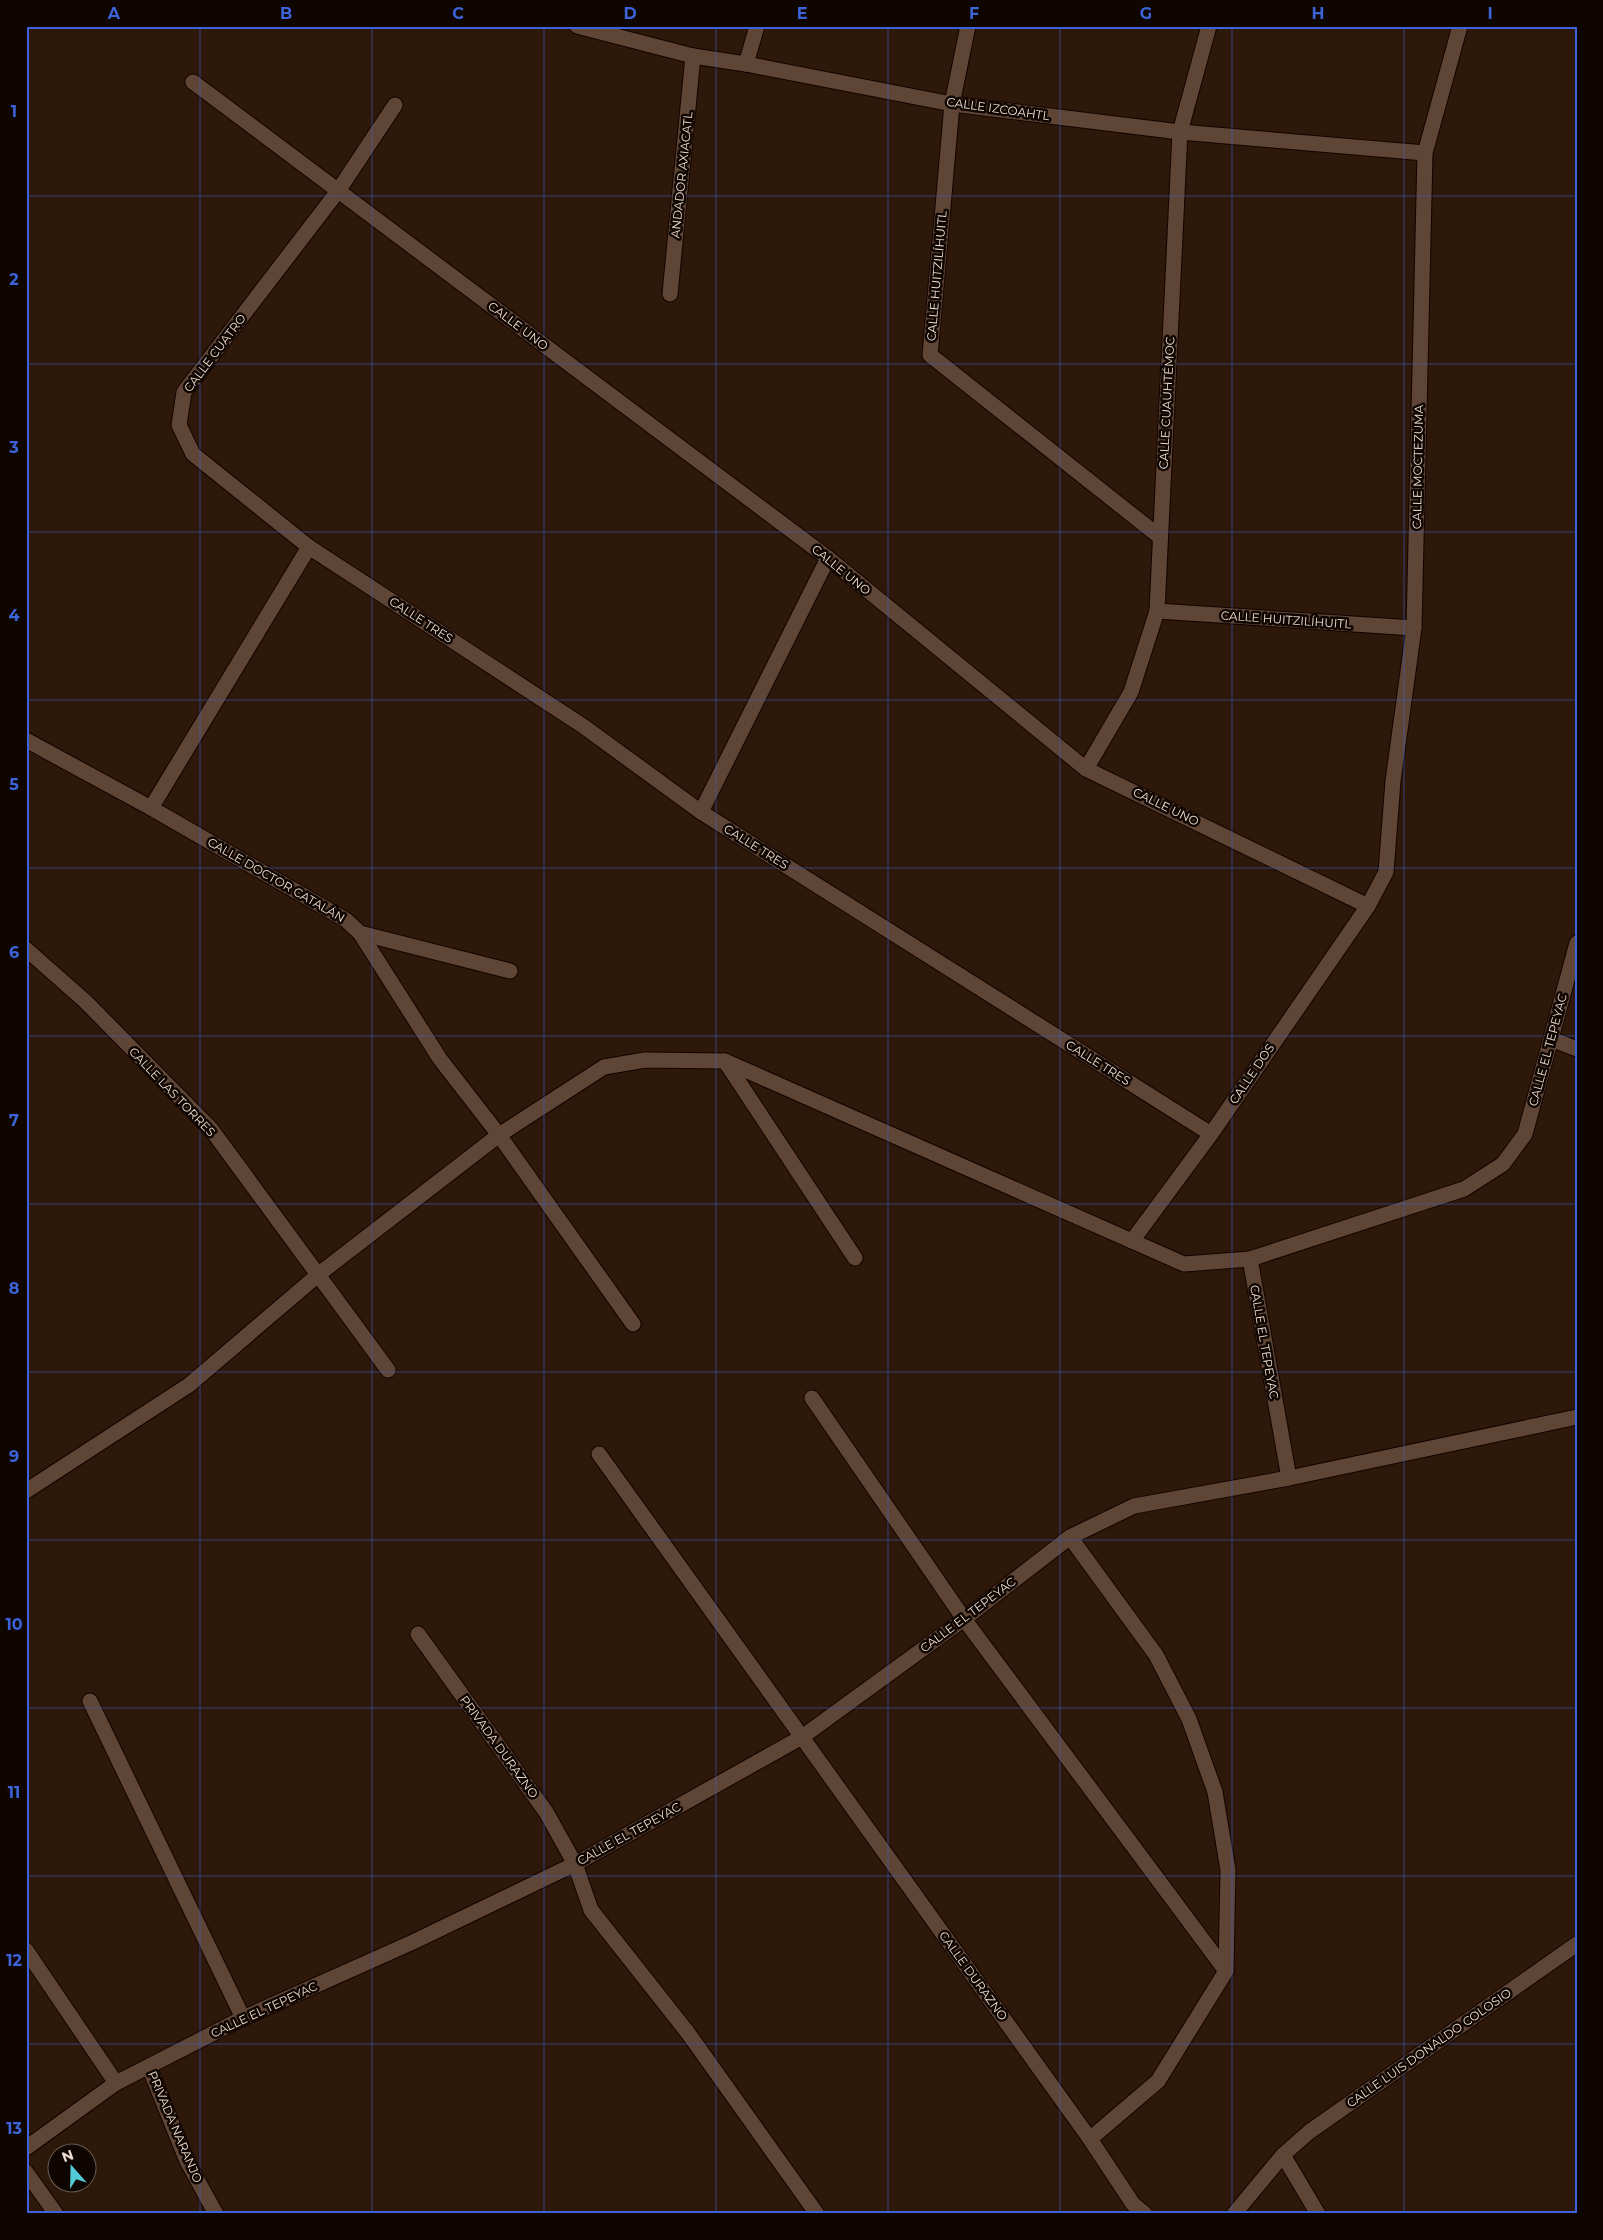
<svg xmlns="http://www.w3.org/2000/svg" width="1603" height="2240" viewBox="0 0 1603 2240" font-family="Montserrat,sans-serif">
	<rect width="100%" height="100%" fill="#2d1809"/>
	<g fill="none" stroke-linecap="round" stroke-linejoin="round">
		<defs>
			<g id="street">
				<path d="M577,26L693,56L746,64L952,104L1180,132L1425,153"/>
				<path d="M968,26L952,104L930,355L1160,537"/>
				<path d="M746,64L757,26"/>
				<path d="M193,82L828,558L1086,769L1368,906"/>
				<path d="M395,105L338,191L184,392L179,425L193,454L309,547L583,726L701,812L1211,1134"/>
				<path d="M670,294L693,56"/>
				<path d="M1157,611L1414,628"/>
				<path d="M26,740L151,808L346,920L360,933L440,1059L499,1135L633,1324"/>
				<path d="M1086,769L1131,692L1157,611L1180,132L1209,26"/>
				<path d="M151,808L309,547"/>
				<path d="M701,812L828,558"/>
				<path d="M360,933L510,971"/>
				<path d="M26,949L86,1002L211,1129L388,1370"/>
				<path d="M1551,1039L1577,1049"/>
				<path d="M725,1061L855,1258"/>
				<path d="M1132,1241L1211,1134L1368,906L1386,872L1393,781L1414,628L1425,153L1460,26"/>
				<path d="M1250,1259L1289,1478"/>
				<path d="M812,1398L964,1619L1226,1971"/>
				<path d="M599,1454L1090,2139L1133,2204L1145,2214"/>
				<path d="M1070,1537L1156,1655L1189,1719L1215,1792L1228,1870L1226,1971L1158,2081L1090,2139"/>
				<path d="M418,1634L546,1812L575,1864L591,1910L688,2033L817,2214"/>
				<path d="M90,1701L243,2018"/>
				<path d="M26,1950L116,2083"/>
				<path d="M149,2067L187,2161L216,2214"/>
				<path d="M26,2148L116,2083L243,2018L413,1942L575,1864L802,1737L964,1619L1070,1537L1134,1506L1289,1478L1577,1417"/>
				<path d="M26,2172L56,2214"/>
				<path d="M1234,2214L1283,2155"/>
			</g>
			<g id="secondary">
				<path d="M26,1491L189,1385L319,1274L499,1135L604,1067L645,1060L725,1061L1184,1264L1250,1259L1464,1189L1503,1164L1525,1134L1577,943"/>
				<path d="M1318,2214L1283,2155L1309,2132L1577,1944"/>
			</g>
		</defs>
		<use href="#street" stroke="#140300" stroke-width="17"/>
		<use href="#secondary" stroke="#140300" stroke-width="17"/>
		<use href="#street" stroke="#5e4535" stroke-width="15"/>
		<use href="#secondary" stroke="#5e4535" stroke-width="15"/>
	</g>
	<path fill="none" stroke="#3c63d7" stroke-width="1" stroke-opacity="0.55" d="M200,26V2214M372,26V2214M544,26V2214M716,26V2214M888,26V2214M1060,26V2214M1232,26V2214M1404,26V2214M26,196H1577M26,364H1577M26,532H1577M26,700H1577M26,868H1577M26,1036H1577M26,1204H1577M26,1372H1577M26,1540H1577M26,1708H1577M26,1876H1577M26,2044H1577"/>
	<g text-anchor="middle" stroke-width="5" stroke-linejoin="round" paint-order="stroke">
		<g font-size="12" fill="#ecdcd3" stroke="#0f0602">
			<text transform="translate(998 109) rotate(8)" y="4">CALLE IZCOAHTL</text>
			<text transform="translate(682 175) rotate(-84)" y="4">ANDADOR AXIACATL</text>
			<text transform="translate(937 276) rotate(-85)" y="4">CALLE HUITZILÍHUITL</text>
			<text transform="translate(518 326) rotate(37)" y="4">CALLE UNO</text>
			<text transform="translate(215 353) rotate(-53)" y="4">CALLE CUATRO</text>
			<text transform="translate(1167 403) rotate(-87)" y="4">CALLE CUAUHTÉMOC</text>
			<text transform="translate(1418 467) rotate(-89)" y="4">CALLE MOCTEZUMA</text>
			<text transform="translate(841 570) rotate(39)" y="4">CALLE UNO</text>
			<text transform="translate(421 620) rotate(33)" y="4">CALLE TRES</text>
			<text transform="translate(1286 620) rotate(4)" y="4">CALLE HUITZILÍHUITL</text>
			<text transform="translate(1166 807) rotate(26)" y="4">CALLE UNO</text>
			<text transform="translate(756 847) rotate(32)" y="4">CALLE TRES</text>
			<text transform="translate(276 880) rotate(30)" y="4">CALLE DOCTOR CATALÁN</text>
			<text transform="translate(1548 1050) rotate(-75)" y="4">CALLE EL TEPEYAC</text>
			<text transform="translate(1098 1063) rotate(32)" y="4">CALLE TRES</text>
			<text transform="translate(1252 1074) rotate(-56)" y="4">CALLE DOS</text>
			<text transform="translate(172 1092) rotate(46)" y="4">CALLE LAS TORRES</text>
			<text transform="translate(1264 1342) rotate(80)" y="4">CALLE EL TEPEYAC</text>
			<text transform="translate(968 1615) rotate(-37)" y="4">CALLE EL TEPEYAC</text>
			<text transform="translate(499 1747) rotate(54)" y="4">PRIVADA DURAZNO</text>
			<text transform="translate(629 1834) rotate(-29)" y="4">CALLE EL TEPEYAC</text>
			<text transform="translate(973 1976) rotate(54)" y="4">CALLE DURAZNO</text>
			<text transform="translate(264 2010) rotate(-25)" y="4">CALLE EL TEPEYAC</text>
			<text transform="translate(1429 2048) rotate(-35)" y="4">CALLE LUIS DONALDO COLOSIO</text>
			<text transform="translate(175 2127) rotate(67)" y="4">PRIVADA NARANJO</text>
		</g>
	</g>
	<rect width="1603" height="2240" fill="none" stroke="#0f0602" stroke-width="55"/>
	<g transform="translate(72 2168) rotate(340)"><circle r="24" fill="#0f0602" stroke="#675c56"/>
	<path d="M0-4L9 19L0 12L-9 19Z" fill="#52cbd7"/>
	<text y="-8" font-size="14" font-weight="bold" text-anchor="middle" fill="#ecdcd3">N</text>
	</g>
	<rect x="28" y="28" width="1548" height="2184" fill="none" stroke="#3c63d7" stroke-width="2"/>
	<g font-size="16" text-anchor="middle" font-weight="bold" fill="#3c63d7">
		<text x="114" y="19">A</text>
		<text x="286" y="19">B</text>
		<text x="458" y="19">C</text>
		<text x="630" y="19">D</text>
		<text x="802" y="19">E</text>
		<text x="974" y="19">F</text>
		<text x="1146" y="19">G</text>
		<text x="1318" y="19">H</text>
		<text x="1490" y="19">I</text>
		<text x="14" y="117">1</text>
		<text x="14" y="285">2</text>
		<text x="14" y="453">3</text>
		<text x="14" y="621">4</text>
		<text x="14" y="790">5</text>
		<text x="14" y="958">6</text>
		<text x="14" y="1126">7</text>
		<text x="14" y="1294">8</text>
		<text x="14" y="1462">9</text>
		<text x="14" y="1630">10</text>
		<text x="14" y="1798">11</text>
		<text x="14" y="1966">12</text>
		<text x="14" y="2134">13</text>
	</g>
</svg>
